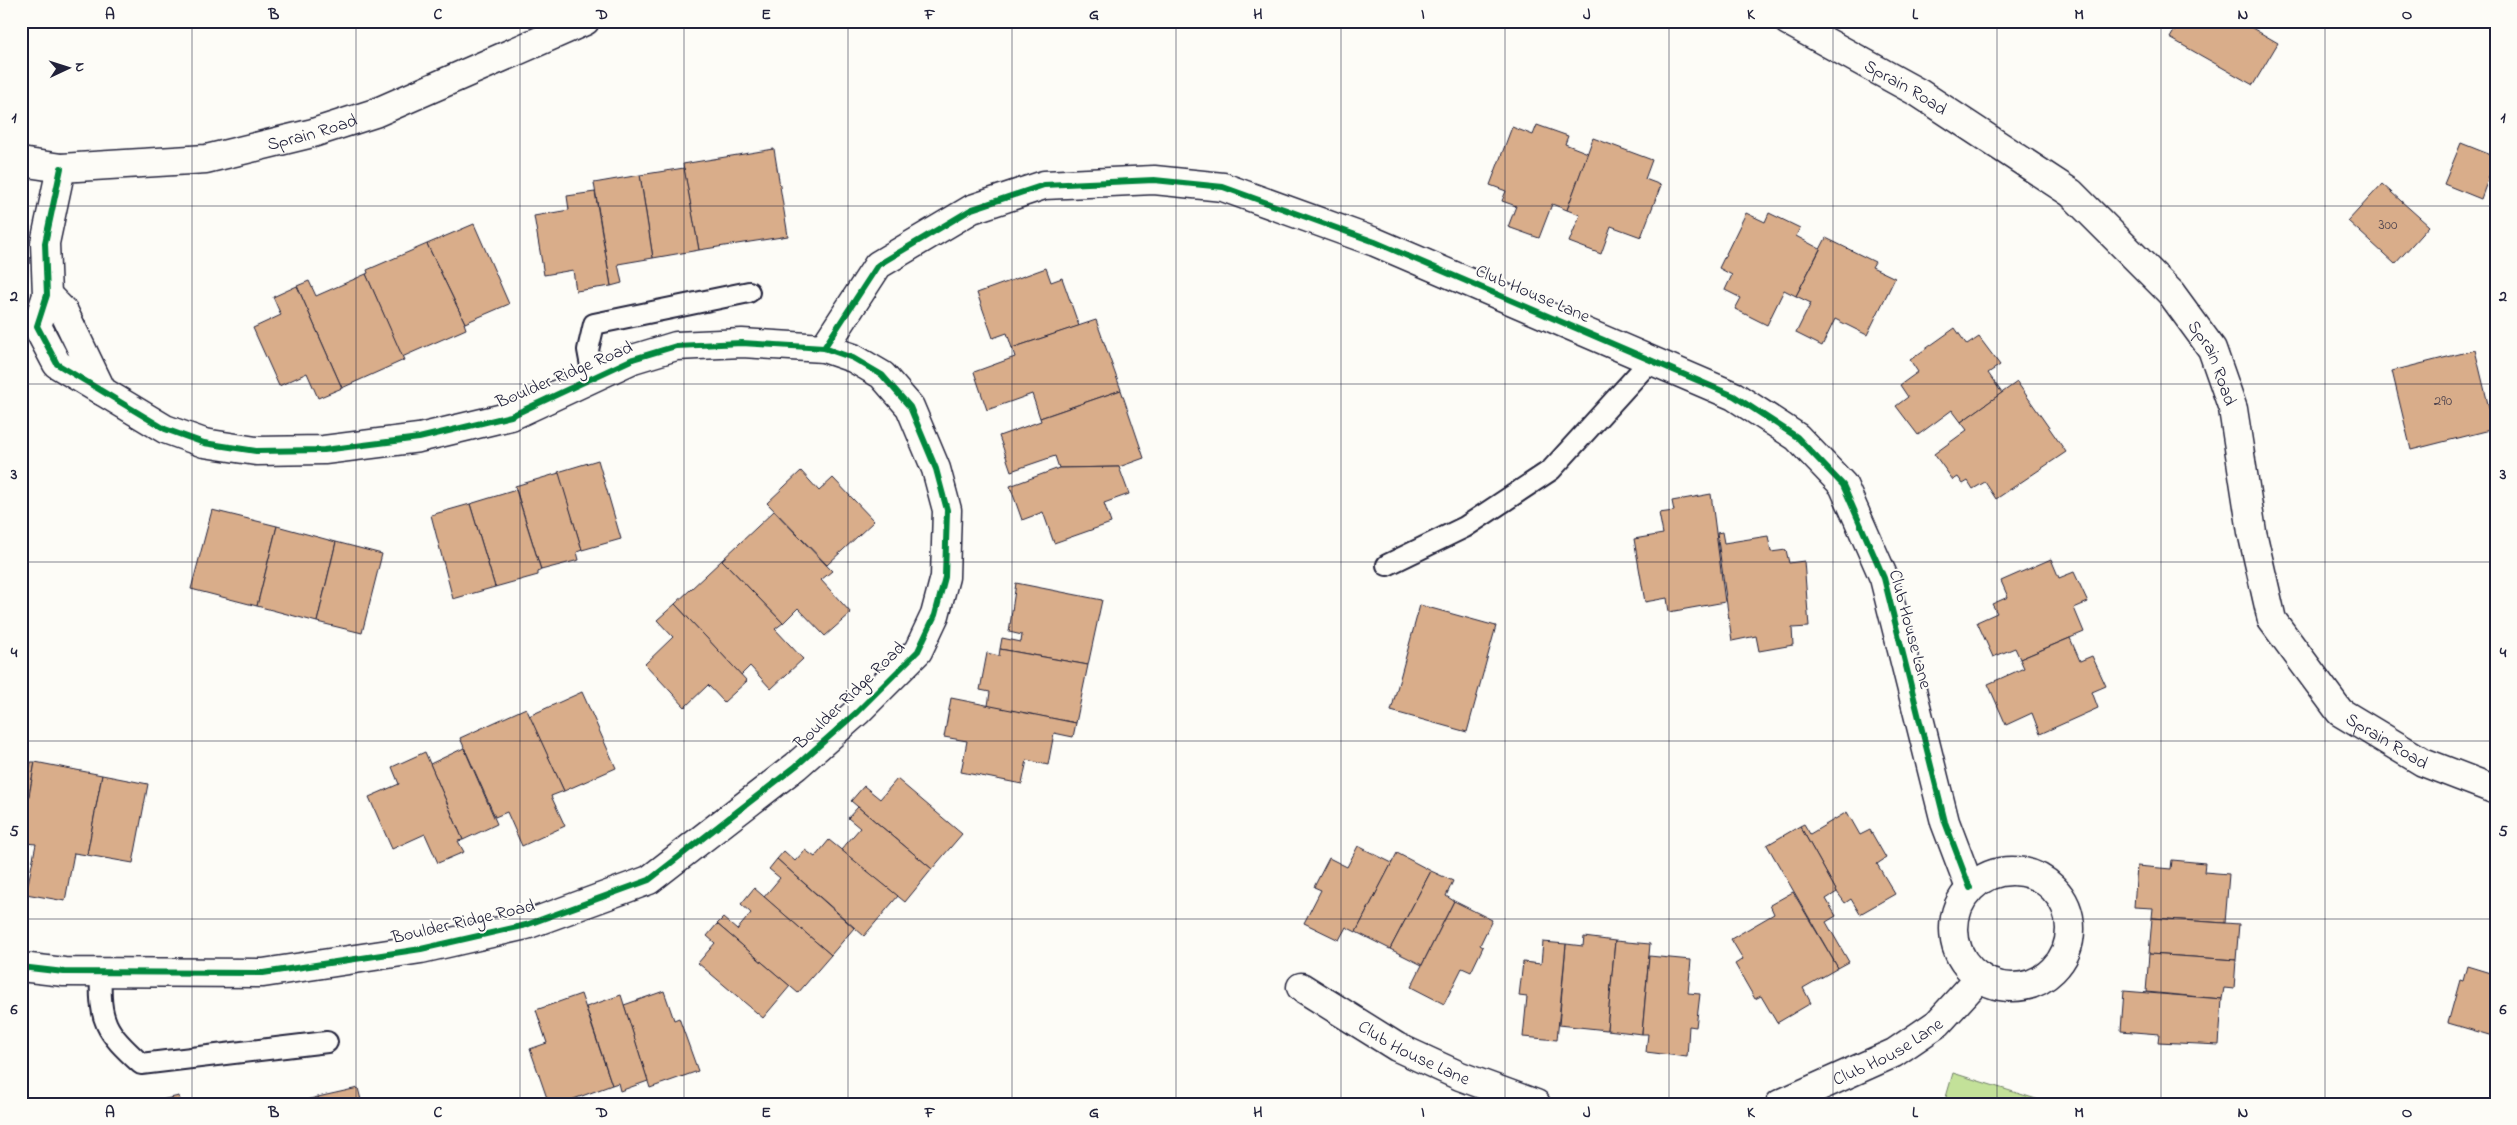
<svg xmlns="http://www.w3.org/2000/svg" width="2517" height="1125" viewBox="0 0 2517 1125" font-family="'Indie Flower',sans-serif">
	<rect width="100%" height="100%" fill="#fdfcf7"/>
	<filter id="ink" filterUnits="userSpaceOnUse"><feTurbulence type="fractalNoise" baseFrequency=".02" numOctaves="2"/><feDisplacementMap in="SourceGraphic" scale="10" xChannelSelector="R" yChannelSelector="G"/><feConvolveMatrix kernelMatrix="1 2 1 2 8 2 1 2 1" color-interpolation-filters="sRGB"/></filter>
	<g filter="url(#ink)">
		<path fill="#c3e199" stroke="#72826a" d="M1953,1073L2052,1104H1944Z"/>
		<g fill="#d9ad8a" stroke="#22223b">
			<path d="M2180,21H2240L2278,43L2253,85L2170,38Z"/>
			<path d="M1537,125L1568,136L1565,144L1588,153L1567,210L1552,204L1539,238L1508,227L1516,206L1502,201L1506,191L1490,185L1512,127L1533,135Z"/>
			<path d="M1593,138L1652,160L1645,179L1661,185L1641,237L1611,226L1601,254L1569,242L1580,215L1567,210Z"/>
			<path d="M2461,143L2496,157L2481,199L2444,184Z"/>
			<path d="M774,149L788,236L699,250L683,164Z"/>
			<path d="M684,168L699,250L653,258L640,175Z"/>
			<path d="M640,175L653,258L618,264L622,283L611,286L594,183Z"/>
			<path d="M2382,184L2429,226L2395,264L2348,221Z"/>
			<path d="M595,192L611,286L576,291L573,270L544,275L534,216L569,210L567,196Z"/>
			<path d="M1746,213L1765,222L1769,213L1800,228L1796,236L1820,249L1796,296L1784,290L1767,325L1735,309L1741,298L1725,290L1732,275L1719,268Z"/>
			<path d="M474,224L509,304L465,323L427,244Z"/>
			<path d="M1826,238L1875,262L1872,267L1895,278L1867,335L1835,319L1822,346L1796,333L1811,303L1796,296Z"/>
			<path d="M427,244L465,323H464L466,329L402,357L366,274L368,273L367,270Z"/>
			<path d="M1046,268L1051,282L1062,278L1079,326L1012,348L1007,333L993,338L977,293Z"/>
			<path d="M366,274L404,360L342,388L297,286L309,281L316,296Z"/>
			<path d="M297,286L342,388L318,398L307,373L279,386L253,328L281,315L273,297Z"/>
			<path d="M1096,320L1121,390L1040,418L1032,394L987,410L974,372L1015,357L1012,348Z"/>
			<path d="M1955,328L1967,345L1979,337L2000,365L1988,373L2002,393L1961,422L1952,410L1918,435L1896,406L1908,397L1900,385L1918,372L1910,360Z"/>
			<path d="M2475,350L2494,429L2411,450L2392,371Z"/>
			<path d="M2017,382L2066,452L1996,499L1985,482L1973,489L1968,481L1963,484L1958,477L1953,480L1934,454L1967,430L1961,422Z"/>
			<path d="M1121,390L1144,458L1119,467L1059,468L1055,456L1011,471L999,436L1041,421L1040,418Z"/>
			<path d="M598,460L621,539L582,550L558,472Z"/>
			<path d="M1119,467L1129,494L1104,503L1111,523L1054,543L1043,512L1022,520L1010,486L1059,468Z"/>
			<path d="M801,471L819,491L833,478L874,521L827,565L767,503Z"/>
			<path d="M559,473L582,550L577,552L579,560L541,570L515,486Z"/>
			<path d="M516,490L541,570L538,572V575L495,587L470,504Z"/>
			<path d="M1711,494L1725,602L1669,612L1667,598L1645,602L1634,539L1663,534L1659,513L1674,511L1672,501Z"/>
			<path d="M470,504L495,587L453,599L431,515Z"/>
			<path d="M212,510L277,526L257,606L191,589Z"/>
			<path d="M774,511L832,571L821,580L851,613L825,636L798,608L783,623L722,560Z"/>
			<path d="M277,526L336,542L317,622L257,606Z"/>
			<path d="M1722,532L1724,543L1768,536L1771,552L1786,550L1789,563L1804,561L1809,627L1792,628L1793,645L1759,651L1756,636L1732,641L1717,533Z"/>
			<path d="M336,542L382,554L362,633L317,622Z"/>
			<path d="M2051,559L2059,578L2074,572L2088,602L2074,608L2084,632L2020,659L2015,648L1993,657L1977,622L1997,613L1992,604L2008,597L2001,581Z"/>
			<path d="M722,560L783,623L775,629L803,659L771,689L750,666L741,675L675,604Z"/>
			<path d="M1016,583L1102,600L1088,665L1000,649L1002,638L1021,642L1022,635L1009,632Z"/>
			<path d="M675,604L747,681L724,702L708,685L685,707L645,664L673,637L657,620Z"/>
			<path d="M1420,605L1496,626L1467,732L1391,711Z"/>
			<path d="M2070,638L2080,661L2092,656L2106,686L2092,692L2098,708L2040,734L2032,713L2006,725L1988,684L2024,668L2020,659Z"/>
			<path d="M1000,649L1088,665L1076,723L988,706L990,692L980,690L987,653L999,656Z"/>
			<path d="M582,692L616,768L564,791L529,716Z"/>
			<path d="M951,698L1076,723L1073,737L1054,733L1048,765L1027,760L1022,784L961,772L967,741L944,737Z"/>
			<path d="M526,708L564,791L551,796L565,826L522,846L507,812L495,817L460,738Z"/>
			<path d="M464,748L497,824L463,840L430,764Z"/>
			<path d="M425,752L463,840L458,841L464,852L438,863L425,834L392,849L369,797L399,784L392,767Z"/>
			<path d="M31,762H35L21,841V780L27,781Z"/>
			<path d="M35,762L102,775L87,855L74,853L65,901L26,894L36,844L25,843L21,861V841Z"/>
			<path d="M102,775L148,784L133,863L87,855Z"/>
			<path d="M897,779L962,834L932,869L851,801L864,786L880,799Z"/>
			<path d="M858,807L932,869L905,902L841,850L860,828L848,818Z"/>
			<path d="M1847,812L1860,835L1870,830L1886,858L1877,864L1895,894L1860,914L1851,899L1845,903L1837,892L1800,826L1804,824L1810,834Z"/>
			<path d="M1800,826L1837,892L1826,899L1836,916L1826,922L1849,962L1838,968L1767,845Z"/>
			<path d="M829,840L898,896L864,936L777,859L784,851L795,861L805,850L815,857Z"/>
			<path d="M1358,846L1392,863L1356,932L1346,927L1339,940L1304,923L1321,890L1314,887L1329,858L1347,867Z"/>
			<path d="M1397,853L1431,871L1390,949L1356,932Z"/>
			<path d="M777,859L854,928L831,955L764,897L780,878L769,869Z"/>
			<path d="M2172,860L2205,863L2204,872L2229,874L2225,923L2152,918L2153,908L2134,907L2137,866L2171,869Z"/>
			<path d="M1431,871L1453,881L1446,896L1454,901L1422,965L1390,949Z"/>
			<path d="M754,888L831,955L798,993L717,924L723,918L737,930L751,913L741,904Z"/>
			<path d="M1793,892L1838,968L1803,988L1811,1003L1777,1023L1761,996L1755,999L1735,964L1743,959L1731,939L1774,914L1770,905Z"/>
			<path d="M1454,901L1492,920L1480,945L1483,947L1471,972L1462,968L1444,1004L1411,987Z"/>
			<path d="M2152,918L2239,924L2236,960L2149,954Z"/>
			<path d="M717,924L790,986L763,1018L698,963L715,943L707,936Z"/>
			<path d="M1584,937L1615,941L1607,1030L1559,1025L1566,944L1583,946Z"/>
			<path d="M1615,941L1650,944L1642,1034L1607,1030Z"/>
			<path d="M1543,942L1566,944L1557,1040L1523,1037L1527,997L1519,996L1523,962L1541,964Z"/>
			<path d="M2149,954L2236,960L2234,989L2224,988L2222,999L2146,992Z"/>
			<path d="M1649,956L1691,960L1688,993L1700,994L1696,1027L1689,1026L1687,1057L1646,1052L1648,1034H1642Z"/>
			<path d="M2493,963L2496,964V1037L2448,1023L2460,980L2463,981L2467,966L2490,973Z"/>
			<path d="M664,991L674,1020L679,1018L698,1071L650,1088L624,1005Z"/>
			<path d="M2124,991L2222,999L2219,1045L2158,1042L2159,1034L2121,1031Z"/>
			<path d="M581,994L612,1085L560,1104H549L530,1049L547,1043L536,1010Z"/>
			<path d="M621,995L648,1081L620,1091L618,1083L612,1085L586,1007Z"/>
			<path d="M358,1088L362,1104H319L318,1097Z"/>
			<path d="M179,1096L181,1104H143Z"/>
			<path d="M318,1097L319,1104H289Z"/>
		</g>
		<g fill="none" stroke-linecap="round" stroke-linejoin="round">
			<defs>
				<g id="lane">
					<path d="M593,377L588,350L594,324L749,292"/>
					<path d="M1387,565L1465,527L1551,470L1651,360"/>
					<path d="M101,972C99,1022 105,1031 141,1064L327,1042"/>
				</g>
				<g id="street">
					<path d="M47,295L64,312L102,391"/>
					<path d="M824,348L878,265L972,209L1044,185L1154,180L1223,187L1375,242L1734,396L1797,437L1843,485L1884,578L1945,822L1970,888"/>
					<circle cx="2012" cy="929" r="58"/>
					<path d="M21,967L64,972L263,973L421,949L526,925L649,880L796,766L857,712L918,651L935,615L945,577L947,510L936,469L910,407L882,375L853,358L824,348L742,343L676,346L633,359L511,416L419,438L324,450L256,451L204,443L165,429L57,364L37,326L47,295L45,243L61,168"/>
					<path id="s1" d="M1301,987L1397,1047L1460,1076L1536,1104"/>
					<path id="s2" d="M1780,1104L1894,1053L1938,1023L1980,977"/>
				</g>
				<g id="secondary">
					<path id="s3" d="M1788,21L1919,93L2071,193L2171,293L2212,349L2233,409L2252,532L2272,620L2340,712L2423,762L2496,790"/>
					<path id="s4" d="M21,162L61,168L206,159L313,133L375,113L585,21"/>
				</g>
			</defs>
			<use href="#lane" stroke="#22223b" stroke-width="24"/>
			<use href="#street" stroke="#22223b" stroke-width="31"/>
			<use href="#secondary" stroke="#22223b" stroke-width="31"/>
			<use href="#lane" stroke="#fdfcf7" stroke-width="20"/>
			<use href="#street" stroke="#fdfcf7" stroke-width="28"/>
			<use href="#secondary" stroke="#fdfcf7" stroke-width="28"/>
			<defs>
				<g id="cycleway">
					<path d="M824,348L878,265L972,209L1044,185L1154,180L1223,187L1375,242L1734,396L1797,437L1843,485L1884,578L1945,822L1970,888"/>
					<path d="M21,967L64,972L263,973L421,949L526,925L649,880L796,766L857,712L918,651L935,615L945,577L947,510L936,469L910,407L882,375L853,358L824,348L742,343L676,346L633,359L511,416L419,438L324,450L256,451L204,443L165,429L57,364L37,326L47,295L45,243L61,168"/>
				</g>
			</defs>
			<use href="#cycleway" stroke="#fdfcf7" stroke-width="9"/>
			<use href="#cycleway" stroke="#00873e" stroke-width="6"/>
		</g>
	</g>
	<path fill="none" stroke="#22223b" stroke-width="1" stroke-opacity="0.55" d="M192,21V1104M356,21V1104M520,21V1104M684,21V1104M848,21V1104M1012,21V1104M1176,21V1104M1341,21V1104M1505,21V1104M1669,21V1104M1833,21V1104M1997,21V1104M2161,21V1104M2325,21V1104M21,206H2496M21,384H2496M21,562H2496M21,741H2496M21,919H2496"/>
	<g text-anchor="middle" stroke-width="4" stroke-linejoin="round" paint-order="stroke">
		<g font-size="15" fill="#50454f">
			<text x="2388" y="229">300</text>
			<text x="2443" y="405">290</text>
		</g>
		<g font-size="18" fill="#22223b" stroke="#fdfcf7">
			<text dy="6" stroke="none"><textPath href="#s3" startOffset="135">Sprain Road</textPath></text>
			<text dy="6" stroke="none"><textPath href="#s4" startOffset="295">Sprain Road</textPath></text>
			<text transform="translate(1533 293) rotate(23)" y="6">Club House Lane</text>
			<text dy="6" stroke="none"><textPath href="#s3" startOffset="555">Sprain Road</textPath></text>
			<text transform="translate(564 374) rotate(-23)" y="6">Boulder Ridge Road</text>
			<text transform="translate(1911 629) rotate(75)" y="6">Club House Lane</text>
			<text transform="translate(849 695) rotate(-44)" y="6">Boulder Ridge Road</text>
			<text dy="6" stroke="none"><textPath href="#s3" startOffset="990">Sprain Road</textPath></text>
			<text transform="translate(463 921) rotate(-13)" y="6">Boulder Ridge Road</text>
			<text dy="6" stroke="none"><textPath href="#s2" startOffset="120">Club House Lane</textPath></text>
			<text dy="6" stroke="none"><textPath href="#s1" startOffset="131">Club House Lane</textPath></text>
		</g>
	</g>
	<rect width="2517" height="1125" fill="none" stroke="#fdfcf7" stroke-width="55"/>
	<g transform="translate(68 68) rotate(86)" stroke="#fdfcf7" stroke-width="4" paint-order="stroke">
	<path d="M0-4L9 19L0 12L-9 19Z" fill="#22223b"/>
	<text y="-8" font-size="14" font-weight="bold" text-anchor="middle" fill="#22223b">N</text>
	</g>
	<rect x="28" y="28" width="2462" height="1070" fill="none" stroke="#22223b" stroke-width="2"/>
	<g font-size="16" text-anchor="middle" font-weight="bold" fill="#22223b">
		<text x="110" y="19">A</text>
		<text x="274" y="19">B</text>
		<text x="438" y="19">C</text>
		<text x="602" y="19">D</text>
		<text x="766" y="19">E</text>
		<text x="930" y="19">F</text>
		<text x="1094" y="19">G</text>
		<text x="1258" y="19">H</text>
		<text x="1423" y="19">I</text>
		<text x="1587" y="19">J</text>
		<text x="1751" y="19">K</text>
		<text x="1915" y="19">L</text>
		<text x="2079" y="19">M</text>
		<text x="2243" y="19">N</text>
		<text x="2407" y="19">O</text>
		<text x="14" y="122">1</text>
		<text x="2503" y="122">1</text>
		<text x="14" y="301">2</text>
		<text x="2503" y="301">2</text>
		<text x="14" y="479">3</text>
		<text x="2503" y="479">3</text>
		<text x="14" y="657">4</text>
		<text x="2503" y="657">4</text>
		<text x="14" y="836">5</text>
		<text x="2503" y="836">5</text>
		<text x="14" y="1014">6</text>
		<text x="2503" y="1014">6</text>
		<text x="110" y="1117">A</text>
		<text x="274" y="1117">B</text>
		<text x="438" y="1117">C</text>
		<text x="602" y="1117">D</text>
		<text x="766" y="1117">E</text>
		<text x="930" y="1117">F</text>
		<text x="1094" y="1117">G</text>
		<text x="1258" y="1117">H</text>
		<text x="1423" y="1117">I</text>
		<text x="1587" y="1117">J</text>
		<text x="1751" y="1117">K</text>
		<text x="1915" y="1117">L</text>
		<text x="2079" y="1117">M</text>
		<text x="2243" y="1117">N</text>
		<text x="2407" y="1117">O</text>
	</g>
</svg>
